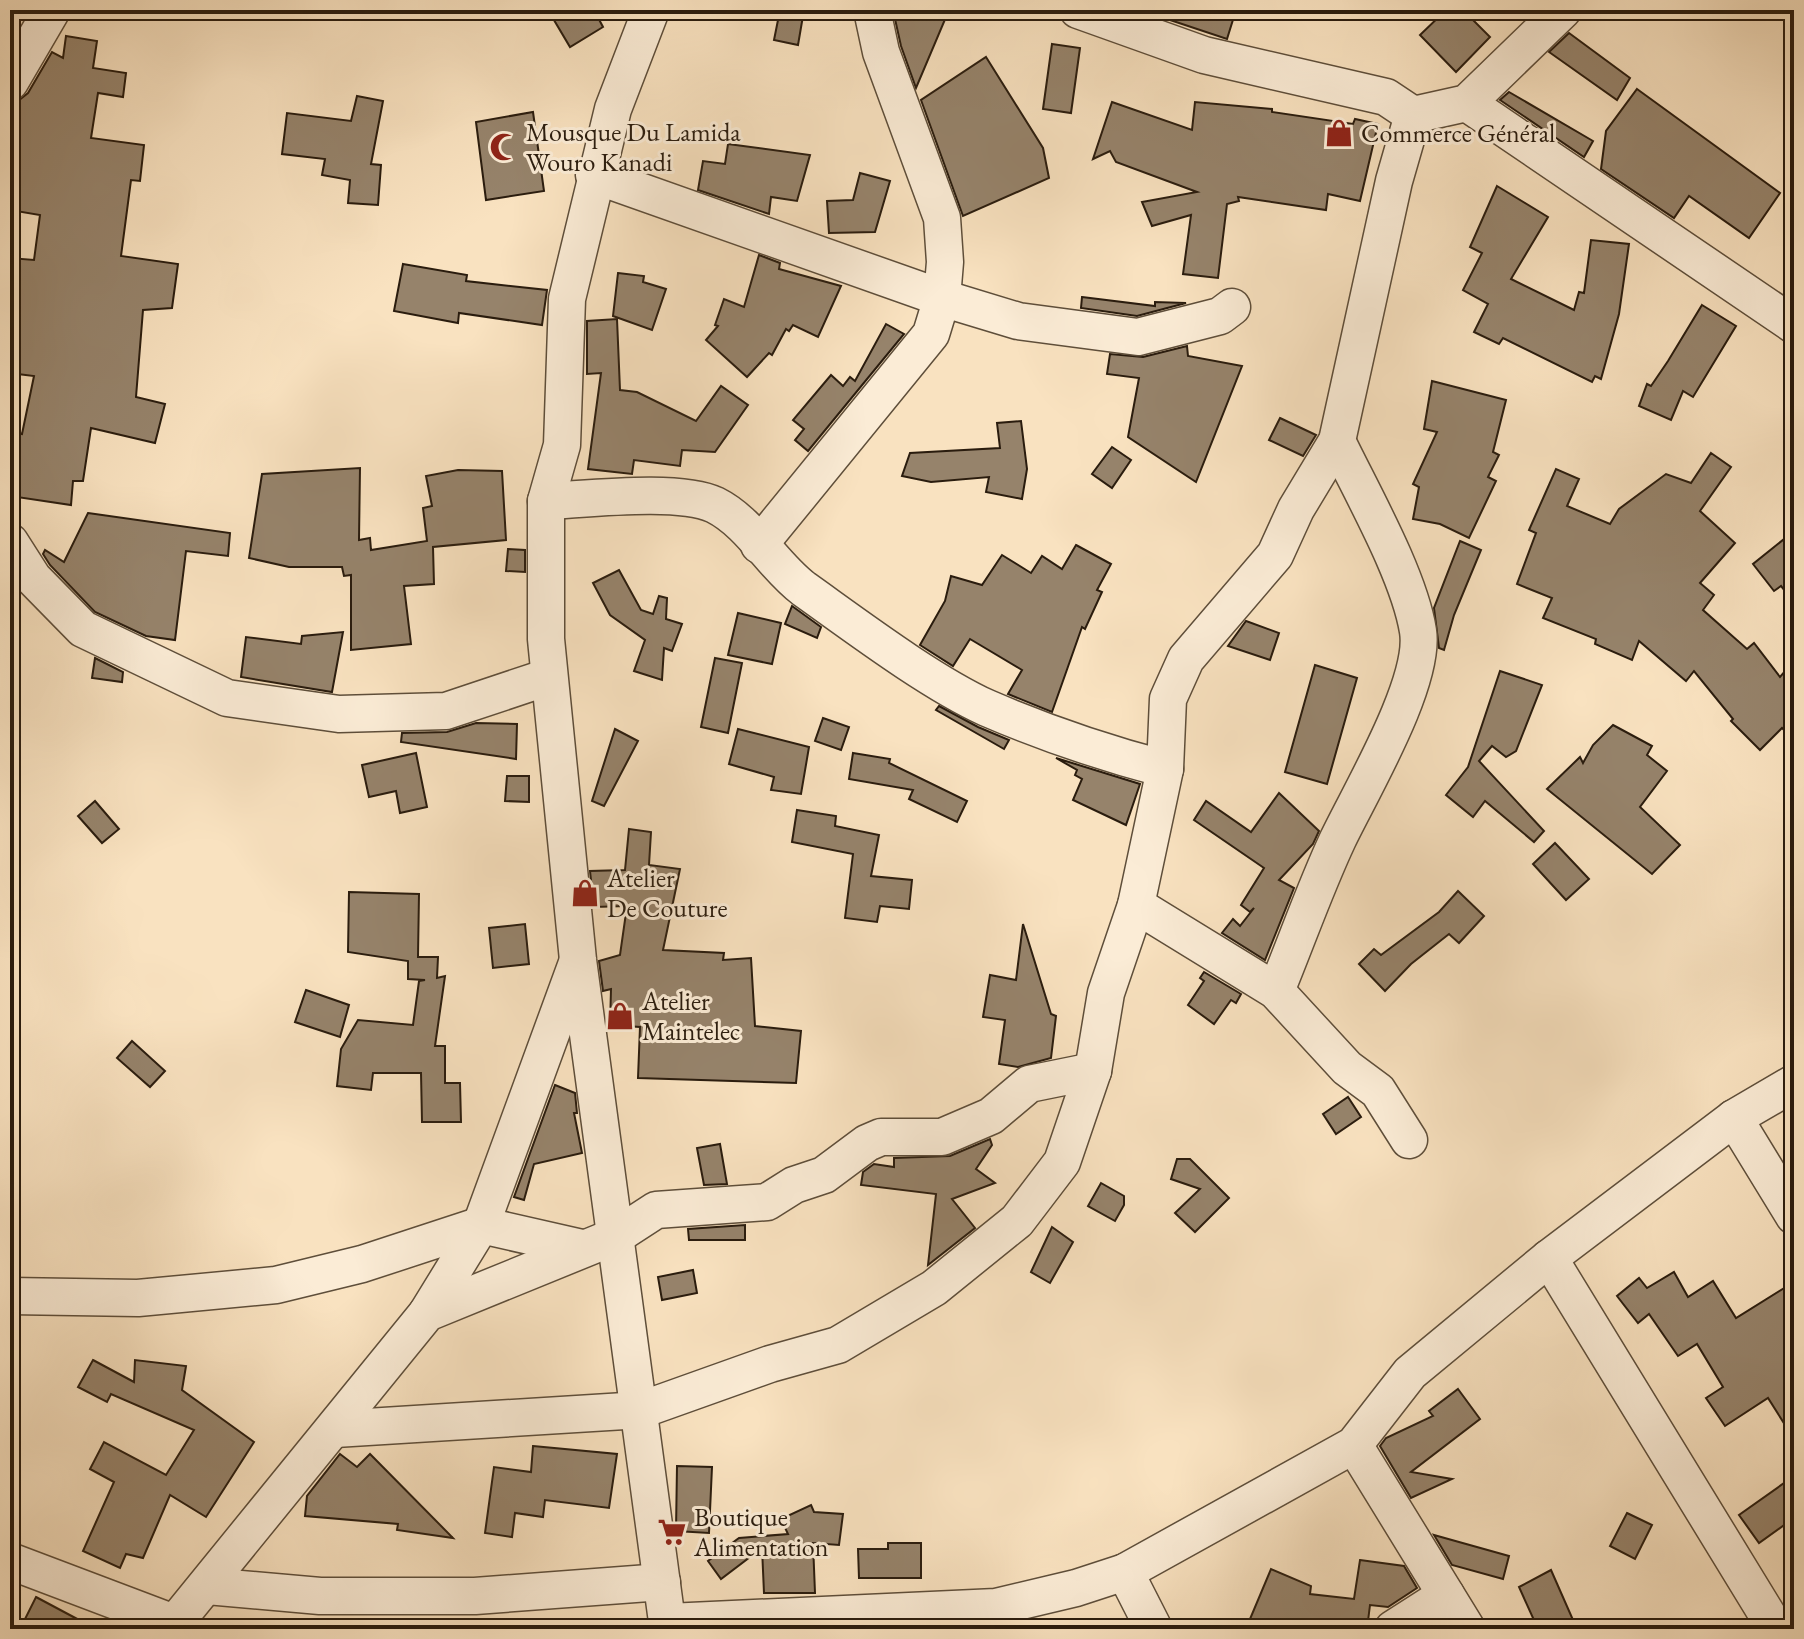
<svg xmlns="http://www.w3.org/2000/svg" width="1804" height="1639" viewBox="0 0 1804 1639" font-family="'EB Garamond',serif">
	<rect width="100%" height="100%" fill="#f9e2c0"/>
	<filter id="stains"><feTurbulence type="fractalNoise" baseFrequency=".0025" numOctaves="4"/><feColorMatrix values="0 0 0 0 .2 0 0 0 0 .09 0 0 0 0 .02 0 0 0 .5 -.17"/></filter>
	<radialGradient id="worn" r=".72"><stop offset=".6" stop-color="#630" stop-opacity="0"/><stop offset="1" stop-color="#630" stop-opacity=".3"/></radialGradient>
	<g fill="#96836b" stroke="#2a1c0e" stroke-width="2">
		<path d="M571,10H594L603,27L570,47L554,20Z"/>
		<path d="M780,10H804L798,45L774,40Z"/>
		<path d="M893,10H949L916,88L901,46Z"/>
		<path d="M1140,10H1236L1227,39Z"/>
		<path d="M1446,10H1463L1490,37L1456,72L1420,35Z"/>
		<path d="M1569,33L1630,78L1617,100L1549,52Z"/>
		<path d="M66,36L97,41L93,68L126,73L123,97L98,93L91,138L144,145L140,181L131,180L121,256L178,264L172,308L143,310L136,397L165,404L155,443L91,428L83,481H73L71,505L10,496V432L22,434L34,376L10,373V258L34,260L40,215L10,210L19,145H14L18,101L28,93L52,52L63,58Z"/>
		<path d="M1052,44L1080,48L1071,113L1043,109Z"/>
		<path d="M986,57L1043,148L1049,178L963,216L921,100Z"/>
		<path d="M1637,89L1780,193L1749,238L1689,196L1674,218L1601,169L1606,131Z"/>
		<path d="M1509,92L1593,141L1584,157L1500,100Z"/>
		<path d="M357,96L383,101L371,164L381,165L378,205L348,203L350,180L322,175L325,159L282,154L287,113L351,121Z"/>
		<path d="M1112,102L1192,130L1195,102L1272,109V112L1353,124L1355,119L1378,124L1360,201L1328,194L1326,210L1238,197L1239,201L1227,204L1218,278L1183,274L1191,215L1152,226L1142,202L1197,192L1116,162L1110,151L1093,159Z"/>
		<path d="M533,112L544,191L486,200L476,122Z"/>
		<path d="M728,144L810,155L797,201L771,197L769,214L698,190L703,161L725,164Z"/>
		<path d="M860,173L890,181L875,232L829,233L827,201L853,200Z"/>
		<path d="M1497,186L1548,217L1511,279L1574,310L1579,292L1584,293L1591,240L1629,244L1619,314L1601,379L1595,376L1592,382L1503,338L1499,344L1474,332L1488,304L1463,290L1482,253L1470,247Z"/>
		<path d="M759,255L780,263L779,269L841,286L818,337L793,325L789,331L786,329L772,355L769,353L747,377L706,340L718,326L715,325L724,299L744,307Z"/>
		<path d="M403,264L467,275L466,281L547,290L542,325L459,313L458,323L394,311Z"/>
		<path d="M618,273L644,276L643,282L666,289L652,330L613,316Z"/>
		<path d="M1082,297L1155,306V302L1186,303L1137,316L1081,308Z"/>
		<path d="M1702,305L1736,326L1693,397L1683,391L1671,420L1639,406L1647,384L1651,386L1668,361Z"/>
		<path d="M617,319L620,390L637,392L696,421L721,386L748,405L715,452L682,450L680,466L634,460L632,474L588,469L601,373L587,374V321Z"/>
		<path d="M886,324L904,334L808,451L795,440L804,429L793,420L831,375L843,386L850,377L855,381Z"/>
		<path d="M1187,346L1188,356L1242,366L1196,482L1128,437L1139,378L1107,374L1110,354L1143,357Z"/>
		<path d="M1432,381L1506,400L1493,452L1499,455L1488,477L1496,481L1469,538L1440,524L1413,519L1419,487L1413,484L1437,432L1424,429Z"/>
		<path d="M1280,418L1316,435L1303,456L1269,440Z"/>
		<path d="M1021,421L1027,469L1022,499L986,492L989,477L931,482L902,476L910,453L1000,448L997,423Z"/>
		<path d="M1112,447L1131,460L1112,488L1092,474Z"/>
		<path d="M1711,453L1731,467L1700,511L1735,543L1700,583L1714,595L1703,610L1747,649L1754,643L1780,677L1794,661V740L1782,728L1760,750L1731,721L1733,719L1694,671L1686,681L1639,641L1632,660L1595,644L1596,639L1543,618L1552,598L1517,584L1536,533L1529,530L1556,469L1579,479L1567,506L1610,524L1619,509L1666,474L1691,483Z"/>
		<path d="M360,468L359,540L370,538L371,550L427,541L423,508L432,506L426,476L458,470L502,471L506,540L433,547L434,584L404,586L411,644L351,650V575L344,576L342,567H289L249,558L262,474Z"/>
		<path d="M88,513L230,533L228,556L186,551L175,640L146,636L95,612L50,565L43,554L45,550L64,562Z"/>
		<path d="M1794,531V603L1781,586L1774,591L1753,564Z"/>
		<path d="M1460,541L1481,550L1454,615L1444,650L1439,648L1434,608Z"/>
		<path d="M1076,545L1111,564L1097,590L1102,592L1085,629L1082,627L1052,712L1008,694L1022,670L970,639L953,666L920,645L945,601L951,576L982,585L1002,555L1031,573L1042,556L1062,569Z"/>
		<path d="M508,549L525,550V572L506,571Z"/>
		<path d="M619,570L641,610L653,614L659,596L667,598L666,619L682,624L672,651L664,648L662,680L634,671L645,640L610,615L593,583Z"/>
		<path d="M792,606L821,627L817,638L785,624Z"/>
		<path d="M738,613L781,623L772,664L728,655Z"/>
		<path d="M1246,621L1279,633L1270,660L1228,646Z"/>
		<path d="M343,632L332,692L241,677L246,637L301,644L302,636Z"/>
		<path d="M95,658L123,672L122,682L92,678Z"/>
		<path d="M715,658L742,663L728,733L701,727Z"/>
		<path d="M1315,665L1357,678L1327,784L1285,772Z"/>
		<path d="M1500,671L1542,685L1516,751L1506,757L1492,746L1479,761L1544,831L1534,842L1485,801L1473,817L1446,795L1468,767Z"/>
		<path d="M939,706L978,727L1009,740L1004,749L936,710Z"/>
		<path d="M823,718L849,727L841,750L815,741Z"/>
		<path d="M476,723L517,724L516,759L401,742L402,733L447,732Z"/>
		<path d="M1613,725L1652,746L1647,755L1667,771L1640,807L1680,845L1652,874L1547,789L1580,757L1583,763L1593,745Z"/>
		<path d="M615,729L638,741L604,806L592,801Z"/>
		<path d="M738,729L809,747L801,794L771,790L774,777L729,764Z"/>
		<path d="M416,753L427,807L400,813L396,791L369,797L362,765Z"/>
		<path d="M853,753L890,759L889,763L967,801L957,822L909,799L913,790L849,779Z"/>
		<path d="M1056,758L1140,784L1126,825L1073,800L1082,779L1075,775L1077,770Z"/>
		<path d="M507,776H529V802L505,801Z"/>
		<path d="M1279,793L1319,831L1313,844L1279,880L1294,888L1265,960L1222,933L1233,919L1240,926L1254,908L1250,912L1241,905L1264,868L1194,820L1206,801L1251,832Z"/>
		<path d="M95,801L119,829L102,843L78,816Z"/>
		<path d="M797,810L836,816L835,826L879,835L871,876L912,880L909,909L880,906L877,922L845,918L853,854L792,842Z"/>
		<path d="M629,829L651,832L649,865L680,869L663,950L724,953L723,960L751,958L755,1026L801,1031L796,1083L638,1078L640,1027L610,1025L611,989L603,991L599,961L620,955L627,906L594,907L590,871L625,870Z"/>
		<path d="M1555,843L1589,879L1566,900L1533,864Z"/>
		<path d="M1458,891L1484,916L1459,943L1449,934L1411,964L1385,991L1359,964L1374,949L1381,955L1439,912Z"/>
		<path d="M349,892L419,894L418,957H438L437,978L445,976L435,1046H445V1083H460L461,1122H422L421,1073H373L371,1090L337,1086L341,1049L358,1020L413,1025L419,981L425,980L408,979V961L348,952Z"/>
		<path d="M525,924L529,964L493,968L489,928Z"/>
		<path d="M1023,924L1051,1014L1056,1016L1051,1058L1018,1067L999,1064L1005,1020L983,1017L990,975L1016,980Z"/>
		<path d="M1204,972L1241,994L1236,1003L1231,1000L1214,1024L1188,1005L1204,981L1200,978Z"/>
		<path d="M306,990L349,1005L340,1037L295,1022Z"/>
		<path d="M132,1041L165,1071L150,1087L117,1058Z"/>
		<path d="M555,1085L575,1093L577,1113H574L582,1153L534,1164L524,1200L514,1197Z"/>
		<path d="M1348,1097L1361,1117L1336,1134L1323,1114Z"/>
		<path d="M990,1139L992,1145L976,1169L995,1183L952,1199L975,1228L928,1265L936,1194L861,1185L863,1172L874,1164L894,1167V1158L950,1156Z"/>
		<path d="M720,1144L727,1184L704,1185L697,1148Z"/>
		<path d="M1177,1159H1190L1229,1198L1195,1232L1175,1213L1200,1189L1171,1179Z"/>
		<path d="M1101,1183L1124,1196V1205L1115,1221L1088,1206Z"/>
		<path d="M745,1225V1240H689L688,1229Z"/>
		<path d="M1052,1227L1073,1242L1050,1283L1031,1272Z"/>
		<path d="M693,1270L697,1293L662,1300L658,1277Z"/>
		<path d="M1674,1272L1688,1297L1713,1281L1736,1318L1794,1282V1439L1768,1398L1725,1426L1706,1398L1723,1387L1697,1344L1678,1356L1649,1314L1638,1323L1617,1296L1639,1278L1647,1288Z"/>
		<path d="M93,1360L134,1382L135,1360L186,1366L182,1390L254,1442L206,1517L170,1495L143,1558L126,1554L120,1568L83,1551L114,1482L90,1469L104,1442L166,1475L194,1430L111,1394L107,1402L78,1387Z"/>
		<path d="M1458,1389L1480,1419L1411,1472L1452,1479L1411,1498L1380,1446L1386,1438L1433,1416L1429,1411Z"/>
		<path d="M533,1446L617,1454L609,1508L545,1500L543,1517L515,1513L512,1537L485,1533L494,1467L531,1472Z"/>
		<path d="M340,1454L357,1467L370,1454L453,1538L397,1530L398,1524L305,1516L307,1496Z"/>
		<path d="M677,1466L712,1467L709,1533L676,1531Z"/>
		<path d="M1794,1476V1518L1759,1543L1739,1515Z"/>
		<path d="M811,1505L814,1512L843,1514L839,1545L813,1543L815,1593H764L762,1548L721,1579L708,1561L739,1538L788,1534L781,1519Z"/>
		<path d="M1627,1513L1652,1525L1635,1559L1610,1546Z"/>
		<path d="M1434,1535L1509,1556L1503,1579L1452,1565Z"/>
		<path d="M888,1543H921V1578H859L858,1549H888Z"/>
		<path d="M1360,1560L1404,1566L1417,1588L1388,1607L1370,1605L1367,1629H1304L1250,1619L1271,1569L1311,1586L1310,1594L1354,1599Z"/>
		<path d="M1551,1570L1577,1629H1538L1519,1587Z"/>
		<path d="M36,1597L96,1629H45L25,1619Z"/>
	</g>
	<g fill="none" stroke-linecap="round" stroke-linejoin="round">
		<defs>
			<g id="minor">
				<path d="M651,10L613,109L567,299L562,445L546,501V639L578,960L668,1629"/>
				<path d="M1078,10L1204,55L1386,97L1413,115L1467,103L1563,10"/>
				<path d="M10,82L52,10"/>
				<path d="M1467,103L1794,325"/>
				<path d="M594,175L942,298L1018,321L1138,337L1220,316L1232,307"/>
				<path d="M546,501C588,499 680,488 715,505C751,523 772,565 804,589C856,626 930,682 987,708C1045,733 1104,753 1165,769L1168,699L1186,659L1275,555L1296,509L1337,441L1394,181L1413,115"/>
				<path d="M10,542L33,578L83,629L227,698L339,714L446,711L548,677"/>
				<path d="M759,545L931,334L942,298L945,262L942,218L881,52L872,10"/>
				<path d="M1136,905L1276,991L1347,1068L1378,1091L1409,1140"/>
				<path d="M1276,991C1297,940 1315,888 1338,839C1361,791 1426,682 1418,631C1409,575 1362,493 1337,441"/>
				<path d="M1734,1118L1794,1216"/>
				<path d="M1549,1258L1776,1629"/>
				<path d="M10,1296L138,1298L276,1285L362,1264L481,1225L582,1248"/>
				<path d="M427,1313L481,1225L577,963"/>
				<path d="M335,1429L641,1410L770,1364L838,1345L934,1288L1017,1221L1062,1162L1093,1071L1106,993L1136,905L1165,769"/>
				<path d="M1354,1445L1467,1629"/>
				<path d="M10,1561L174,1623"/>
				<path d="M1125,1572L1154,1629"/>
				<path d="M207,1586L320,1596H475L662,1582"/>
				<path d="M668,1622L996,1607L1076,1588L1125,1572L1354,1445L1410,1373L1549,1258L1734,1118L1794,1083"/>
				<path d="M170,1629L427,1313L616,1236L656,1210L767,1202L794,1185L824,1175L867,1143L881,1137H942L991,1116L1029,1084L1093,1071"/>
				<path d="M1393,1629L1446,1595"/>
			</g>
		</defs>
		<use href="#minor" stroke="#5e4e3a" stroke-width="39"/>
		<use href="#minor" stroke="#fbecd6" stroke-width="36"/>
	</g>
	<defs>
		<symbol id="shop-bare" viewBox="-9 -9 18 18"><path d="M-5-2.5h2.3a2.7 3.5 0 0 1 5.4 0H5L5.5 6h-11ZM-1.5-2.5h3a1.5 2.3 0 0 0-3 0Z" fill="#8f2418" stroke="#fbecd6" stroke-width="2.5" paint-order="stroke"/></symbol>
		<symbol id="mosque-bare" viewBox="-9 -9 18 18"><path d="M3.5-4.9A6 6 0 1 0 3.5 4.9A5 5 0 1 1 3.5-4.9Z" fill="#8f2418" stroke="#fbecd6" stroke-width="2.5" paint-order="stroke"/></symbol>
		<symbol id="supermarket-bare" viewBox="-9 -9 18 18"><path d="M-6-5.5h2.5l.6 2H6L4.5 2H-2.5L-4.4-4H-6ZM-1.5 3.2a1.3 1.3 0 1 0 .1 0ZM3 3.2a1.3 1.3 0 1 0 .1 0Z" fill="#8f2418" stroke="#fbecd6" stroke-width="2.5" paint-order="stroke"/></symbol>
	</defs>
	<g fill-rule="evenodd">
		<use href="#shop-bare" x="1319" y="113" width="40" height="40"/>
		<use href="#mosque-bare" x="484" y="127" width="40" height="40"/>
		<use href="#shop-bare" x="565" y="873" width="40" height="40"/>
		<use href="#shop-bare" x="600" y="996" width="40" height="40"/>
		<use href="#supermarket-bare" x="652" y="1512" width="40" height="40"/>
	</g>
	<g text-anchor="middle" stroke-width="6" stroke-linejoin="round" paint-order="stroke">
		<g font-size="26" fill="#2a1c0e" stroke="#fbecd6" text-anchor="start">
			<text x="526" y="141">Mousque Du Lamida<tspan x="526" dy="30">Wouro Kanadi</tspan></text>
			<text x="1361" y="142">Commerce Général</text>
			<text x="607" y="887">Atelier<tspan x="607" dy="30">De Couture</tspan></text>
			<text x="642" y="1010">Atelier<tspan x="642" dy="30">Maintelec</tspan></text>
			<text x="694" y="1526">Boutique<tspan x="694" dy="30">Alimentation</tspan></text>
		</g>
	</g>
	<rect width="1804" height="1639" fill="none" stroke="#f9e2c0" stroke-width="40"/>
	<rect x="12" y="12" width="1780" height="1615" fill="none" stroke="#2a1c0e" stroke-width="4"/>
	<rect x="20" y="20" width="1764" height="1599" fill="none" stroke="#2a1c0e" stroke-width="2"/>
	<rect width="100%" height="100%" filter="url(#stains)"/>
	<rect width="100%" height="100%" fill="url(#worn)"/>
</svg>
